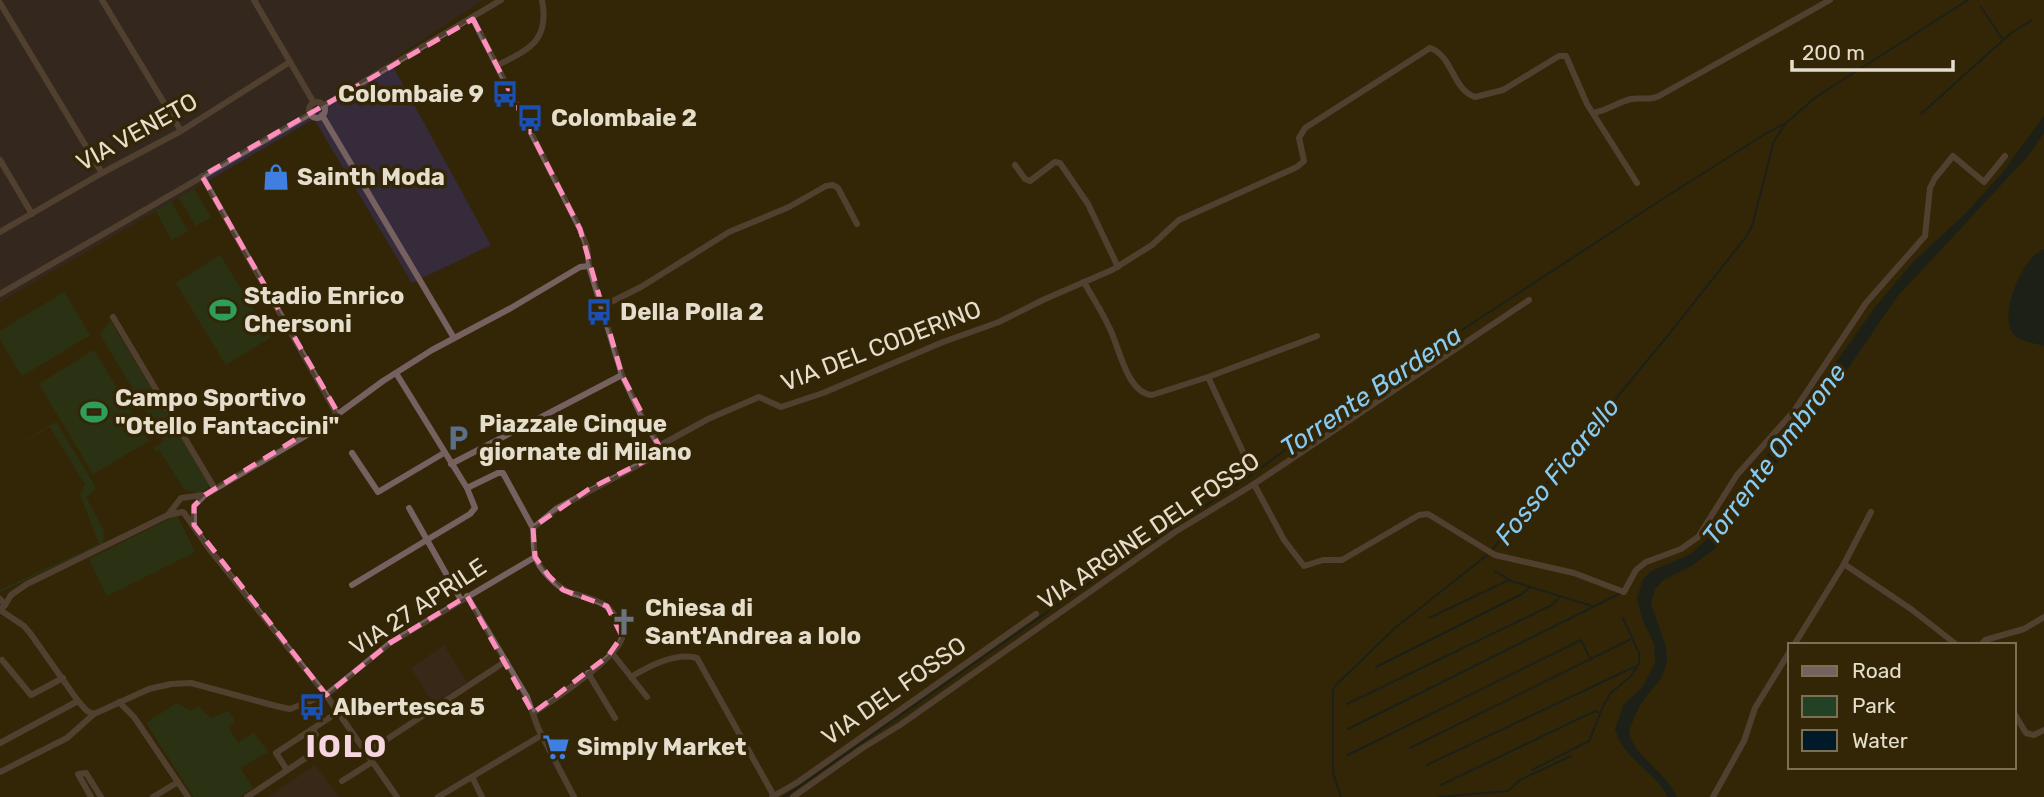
<svg xmlns="http://www.w3.org/2000/svg" width="2044" height="797" viewBox="0 0 2044 797" font-family="Rubik,sans-serif">
	<rect width="100%" height="100%" fill="#332607"/>
	<path fill="#362b3a" d="M0,0H483L390,61L491,245L412,283L314,119L0,302Z"/>
	<g fill="#3e2a2c">
		<path d="M444,645L467,682L433,704L411,668Z"/>
		<path d="M315,765L339,797H268Z"/>
	</g>
	<g fill="#234125">
		<path d="M194,189L211,217L196,226L179,198Z"/>
		<path d="M171,202L188,231L172,240L156,211Z"/>
		<path d="M220,255L271,337L226,365L176,283Z"/>
		<path d="M64,292L90,335L22,376L0,339V331Z"/>
		<path d="M108,317L209,484L208,488L198,493L185,490L159,450L155,451L153,449L164,441L100,334L110,322Z"/>
		<path d="M94,350L149,441L93,474L39,384Z"/>
		<path d="M56,422L95,486V490L86,497L104,531L103,544L0,592V590L99,544L80,494L85,484L50,427L0,455Z"/>
		<path d="M177,515L195,552L107,596L89,559Z"/>
		<path d="M177,703L190,711L199,707L211,718L229,711L235,721L228,727L238,743L254,733L268,752L240,768L253,788L239,797H194L146,723Z"/>
	</g>
	<g fill="#001a2a">
		<path d="M2044,116V133L2028,156L1897,297L1804,433L1760,482L1716,548L1690,567L1665,579L1655,589L1651,604L1666,646L1667,661L1662,677L1640,705L1629,730C1631,755 1668,773 1677,797H1668C1654,771 1623,759 1615,729L1624,704L1641,689L1655,663L1654,644L1642,619L1637,598L1643,579L1653,570L1691,554L1712,534L1746,479L1786,433L1875,307L1914,261L1966,213L2002,173Z"/>
		<path d="M2044,249V346C2035,343 2020,342 2013,334C1998,316 2022,256 2044,249Z"/>
	</g>
	<g fill="none" stroke-linecap="round" stroke-linejoin="round">
		<g stroke="#001a2a" stroke-width="2">
			<path d="M1981,7L2003,40"/>
			<path d="M1921,114L2011,33L2032,20"/>
			<path d="M1491,551L1669,334L1746,237L1752,226L1774,141L1786,123"/>
			<path d="M1495,571L1511,581L1592,606"/>
			<path d="M1429,618L1509,580"/>
			<path d="M1376,667L1522,594L1530,587"/>
			<path d="M1347,704L1552,605L1561,596"/>
			<path d="M1348,729L1619,594"/>
			<path d="M1410,748L1633,638"/>
			<path d="M1348,755L1581,640L1591,660"/>
			<path d="M1427,765L1634,667L1637,669"/>
			<path d="M1532,770L1589,741L1604,704L1611,693L1631,676L1639,663V653L1623,618"/>
			<path d="M1441,785L1595,711L1598,712"/>
			<path d="M784,797L1060,603L1251,475L1344,407L1661,200L1765,134L1786,123L1816,97L1968,0"/>
			<path d="M1341,797L1333,773V690L1336,685L1395,628L1487,555"/>
			<path d="M1439,797L1508,791L1520,780L1571,756"/>
		</g>
		<g stroke="#766160" stroke-width="6">
			<path d="M102,0L181,131"/>
			<path d="M254,0L314,103"/>
			<path d="M0,3L102,173"/>
			<path d="M473,19L580,229L587,247L589,266L622,375L641,415L659,446"/>
			<path d="M498,65C529,49 550,41 542,0"/>
			<circle cx="317" cy="110" r="8"/>
			<path d="M323,106L501,0"/>
			<path d="M1593,113C1607,111 1618,102 1631,99C1641,97 1649,101 1659,96L1830,0"/>
			<path d="M322,115L454,338"/>
			<path d="M0,160L32,214"/>
			<path d="M1015,165L1025,179L1030,181L1055,162L1060,163L1088,204L1118,267"/>
			<path d="M202,176L337,414"/>
			<path d="M0,232L102,173L181,131L290,62"/>
			<path d="M1084,282C1092,297 1102,311 1109,327C1119,345 1126,393 1152,395L1208,377L1250,467"/>
			<path d="M0,294L310,114"/>
			<path d="M603,306L641,287L729,232L789,207L826,186L833,185L838,188L857,224"/>
			<path d="M113,317L215,489"/>
			<path d="M1208,377L1317,336"/>
			<path d="M659,446L708,419L759,397L781,407L823,393L943,342L999,322L1045,299L1112,270L1152,245L1179,220L1297,167L1304,161L1299,138L1305,128L1430,48C1453,56 1452,89 1475,97L1503,90L1559,56H1566L1587,104L1637,183"/>
			<path d="M352,453L378,492L444,453"/>
			<path d="M451,464L622,375"/>
			<path d="M1254,484L1284,540L1304,566L1323,560H1342L1419,515L1428,514L1495,555L1574,573L1624,592L1636,570L1646,562L1681,549L1698,537L1737,475L1794,411L1866,303L1925,236L1930,188L1935,178L1953,156L1984,182L2005,156"/>
			<path d="M467,488L498,473H503L533,528"/>
			<path d="M409,508L461,600"/>
			<path d="M184,513L210,550L326,695L397,797"/>
			<path d="M168,515L181,498L203,495"/>
			<path d="M194,525V506L205,495L319,428L383,381L432,350L511,308L580,267L589,266"/>
			<path d="M533,528L556,509L655,456L659,446"/>
			<path d="M1844,564L1911,609L1957,645"/>
			<path d="M352,585L470,514L475,508L467,488L396,373"/>
			<path d="M467,596L527,697L538,728L574,797"/>
			<path d="M0,599L5,605L0,610L24,626L30,633L78,701L87,711L94,714"/>
			<path d="M5,605L11,595L27,584L168,515L182,512"/>
			<path d="M1794,645L1844,564L1871,512"/>
			<path d="M1981,645L1985,640L2024,629L2044,617"/>
			<path d="M612,653L647,697"/>
			<path d="M2,660L31,695L63,678"/>
			<path d="M588,673L615,718"/>
			<path d="M631,677C649,666 676,652 697,658L774,796"/>
			<path d="M119,702L134,717L188,797"/>
			<path d="M533,713C551,702 617,658 622,638C624,628 614,612 606,606C596,599 582,596 571,593C558,588 538,569 535,555C533,546 534,537 533,528"/>
			<path d="M2014,713L2026,733L2034,735L2044,730"/>
			<path d="M0,743L78,701"/>
			<path d="M366,753L506,661"/>
			<path d="M287,770L276,753L338,712"/>
			<path d="M0,772L67,738L94,714L149,689L171,684L191,683L276,706L290,709L326,695L390,643L535,557"/>
			<path d="M472,777L482,797"/>
			<path d="M342,781L372,762"/>
			<path d="M91,797L78,774L86,773L101,797"/>
			<path d="M153,797L178,782"/>
			<path d="M247,797L322,747L313,729"/>
			<path d="M438,797L542,735"/>
			<path d="M772,797L798,782L1036,614"/>
			<path d="M793,797L861,749L900,725L1175,532L1254,484L1529,300"/>
			<path d="M1713,797L1744,741L1755,708L1790,651"/>
		</g>
	</g>
	<path d="M0 0H2044V797H0ZM473,19L580,229L622,375L659,446L655,456L589,489L533,527L535,557L549,576L563,590L607,606L622,636L608,656L533,713L467,596L390,643L326,695L194,525V506L205,495L338,413L202,176Z" fill="#332607" fill-opacity=".55" fill-rule="evenodd"/>
	<path fill="none" stroke="#fe8ebb" stroke-width="5" stroke-dasharray="14 9" stroke-linejoin="round" d="M473,19L580,229L622,375L659,446L655,456L589,489L533,527L535,557L549,576L563,590L607,606L622,636L608,656L533,713L467,596L390,643L326,695L194,525V506L205,495L338,413L202,176Z"/>
	<defs>
		<symbol id="bus-bare" viewBox="-9 -9 18 18"><path d="M-5-6H5V4H4V6H2V4H-2V6H-4V4H-5ZM-3.5-4V0h7V-4ZM-3.5 1.2v1.5H-2V1.2ZM2 1.2v1.5H3.5V1.2Z" fill="#1a4fb4" stroke="#332607" stroke-width="2.5" paint-order="stroke"/></symbol>
		<symbol id="shop-bare" viewBox="-9 -9 18 18"><path d="M-5-2.5h2.3a2.7 3.5 0 0 1 5.4 0H5L5.5 6h-11ZM-1.5-2.5h3a1.5 2.3 0 0 0-3 0Z" fill="#3f7fe0" stroke="#332607" stroke-width="2.5" paint-order="stroke"/></symbol>
		<symbol id="stadium-bare" viewBox="-9 -9 18 18"><path d="M0-5a6.5 5 0 1 0 0 10a6.5 5 0 1 0 0-10ZM-3.5-1.8h7v3.6h-7Z" fill="#2e9e5b" stroke="#332607" stroke-width="2.5" paint-order="stroke"/></symbol>
		<symbol id="parking-bare" viewBox="-9 -9 18 18"><path d="M-3.5-5.5H1a3.5 3.5 0 0 1 0 7H-1V5.5H-3.5ZM-1-3.4V-.6H.8a1.4 1.4 0 0 0 0-2.8Z" fill="#5c6f8a" stroke="#332607" stroke-width="2.5" paint-order="stroke"/></symbol>
		<symbol id="church-bare" viewBox="-9 -9 18 18"><path d="M-1.2-6h2.4v3.5h3.3v2.4h-3.3V6h-2.4V-.1h-3.3v-2.4h3.3Z" fill="#6b7280" stroke="#332607" stroke-width="2.5" paint-order="stroke"/></symbol>
		<symbol id="supermarket-bare" viewBox="-9 -9 18 18"><path d="M-6-5.5h2.5l.6 2H6L4.5 2H-2.5L-4.4-4H-6ZM-1.5 3.2a1.3 1.3 0 1 0 .1 0ZM3 3.2a1.3 1.3 0 1 0 .1 0Z" fill="#3f7fe0" stroke="#332607" stroke-width="2.5" paint-order="stroke"/></symbol>
	</defs>
	<g fill-rule="evenodd">
		<use href="#bus-bare" x="486" y="75" width="38" height="38"/>
		<use href="#bus-bare" x="511" y="99" width="38" height="38"/>
		<use href="#shop-bare" x="257" y="158" width="38" height="38"/>
		<use href="#stadium-bare" x="204" y="291" width="38" height="38"/>
		<use href="#bus-bare" x="580" y="293" width="38" height="38"/>
		<use href="#stadium-bare" x="75" y="393" width="38" height="38"/>
		<use href="#parking-bare" x="439" y="419" width="38" height="38"/>
		<use href="#church-bare" x="605" y="603" width="38" height="38"/>
		<use href="#bus-bare" x="293" y="688" width="38" height="38"/>
		<use href="#supermarket-bare" x="537" y="728" width="38" height="38"/>
	</g>
	<g text-anchor="middle" stroke-width="7" stroke-linejoin="round" paint-order="stroke">
		<g font-size="24" font-weight="bold" fill="#e5decc" stroke="#332607" text-anchor="start">
			<text x="484" y="102" text-anchor="end">Colombaie 9</text>
			<text x="551" y="126">Colombaie 2</text>
			<text x="297" y="185">Sainth Moda</text>
			<text x="244" y="304">Stadio Enrico<tspan x="244" dy="28">Chersoni</tspan></text>
			<text x="620" y="320">Della Polla 2</text>
			<text x="115" y="406">Campo Sportivo<tspan x="115" dy="28">"Otello Fantaccini"</tspan></text>
			<text x="479" y="432">Piazzale Cinque<tspan x="479" dy="28">giornate di Milano</tspan></text>
			<text x="645" y="616">Chiesa di<tspan x="645" dy="28">Sant'Andrea a Iolo</tspan></text>
			<text x="333" y="715">Albertesca 5</text>
			<text x="577" y="755">Simply Market</text>
		</g>
		<g font-size="24" fill="#e5decc" stroke="#332607">
			<text transform="translate(137 132) rotate(-29)" y="8">VIA VENETO</text>
			<text transform="translate(881 346) rotate(-21)" y="8">VIA DEL CODERINO</text>
			<text transform="translate(1149 531) rotate(-34)" y="8">VIA ARGINE DEL FOSSO</text>
			<text transform="translate(418 607) rotate(-33)" y="8">VIA 27 APRILE</text>
			<text transform="translate(894 691) rotate(-35)" y="8">VIA DEL FOSSO</text>
		</g>
		<g font-size="26" font-style="italic" fill="#85cbf4" stroke="#332607">
			<text transform="translate(1371 391) rotate(-34)" y="9">Torrente Bardena</text>
			<text transform="translate(1774 454) rotate(-53)" y="9">Torrente Ombrone</text>
			<text transform="translate(1557 471) rotate(-51)" y="9">Fosso Ficarello</text>
		</g>
		<g font-size="32" font-weight="bold" letter-spacing="2" fill="#f7d6e1" stroke="#332607">
			<text x="347" y="757">IOLO</text>
		</g>
	</g>
	<rect x="1788" y="643" width="228" height="126" fill="#332607" stroke="#7a7056" stroke-width="2"/>
	<rect x="1802" y="666" width="35" height="10" fill="#766160" stroke="#7a7056" stroke-width="2"/>
	<text x="1852" y="678" font-size="21" fill="#e5decc">Road</text>
	<rect x="1802" y="696" width="35" height="21" fill="#234125" stroke="#7a7056" stroke-width="2"/>
	<text x="1852" y="713" font-size="21" fill="#e5decc">Park</text>
	<rect x="1802" y="730" width="35" height="21" fill="#001a2a" stroke="#7a7056" stroke-width="2"/>
	<text x="1852" y="748" font-size="21" fill="#e5decc">Water</text>
	<path d="M1792 60v10h161v-10" fill="none" stroke="#e5decc" stroke-width="3.5"/>
	<text x="1802" y="60" font-size="21" fill="#e5decc" stroke="#332607" stroke-width="5" paint-order="stroke">200 m</text>
</svg>
